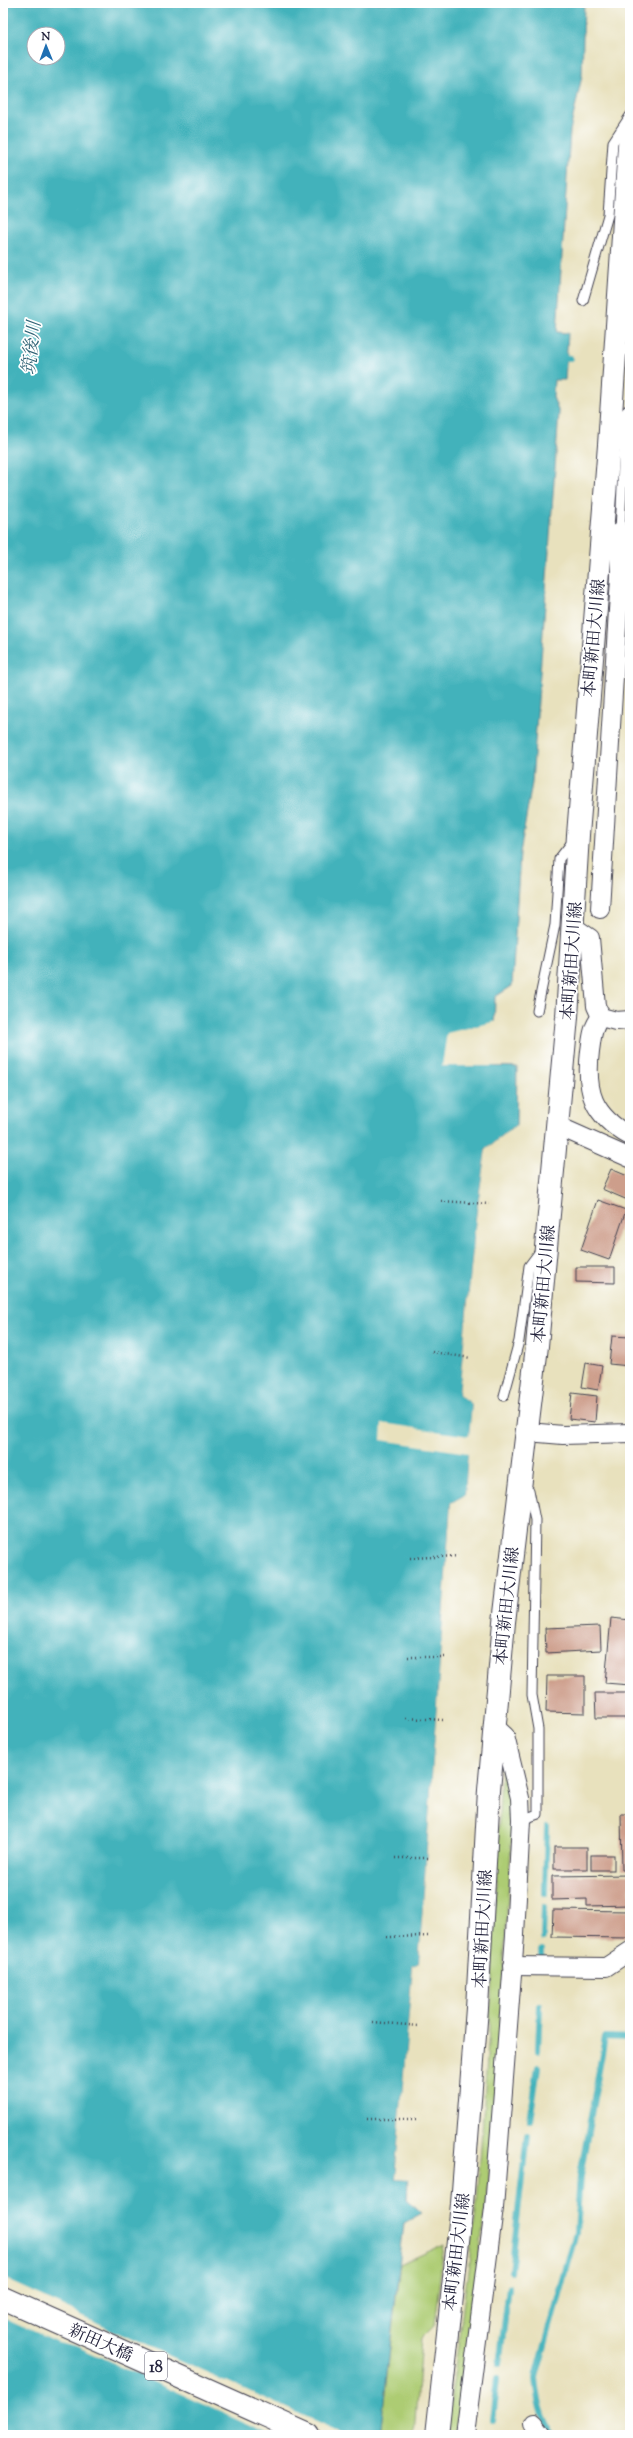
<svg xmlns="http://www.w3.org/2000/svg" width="633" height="2438" viewBox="0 0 633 2438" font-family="'Sorts Mill Goudy','Noto Serif JP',serif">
	<rect width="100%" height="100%" fill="#fff"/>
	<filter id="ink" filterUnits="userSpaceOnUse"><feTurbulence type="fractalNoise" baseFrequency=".025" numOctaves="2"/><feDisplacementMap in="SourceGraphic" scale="8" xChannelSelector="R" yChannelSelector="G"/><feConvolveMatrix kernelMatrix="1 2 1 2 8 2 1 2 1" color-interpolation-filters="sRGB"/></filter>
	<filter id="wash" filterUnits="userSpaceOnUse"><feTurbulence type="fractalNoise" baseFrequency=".012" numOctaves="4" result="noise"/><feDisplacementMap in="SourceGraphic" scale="16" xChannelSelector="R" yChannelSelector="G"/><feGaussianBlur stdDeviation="0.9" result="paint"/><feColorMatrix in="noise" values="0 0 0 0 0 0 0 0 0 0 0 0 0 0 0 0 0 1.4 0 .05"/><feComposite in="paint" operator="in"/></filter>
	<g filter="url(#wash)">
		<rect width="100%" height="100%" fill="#e8e1bd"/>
		<g fill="#adcc73" stroke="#687757">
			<path d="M502,1749L513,1816L501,2008L486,2203L455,2435H448L447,2427L477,2204L491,2000Z"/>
			<path d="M444,2244L434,2326L421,2339L414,2435H380L400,2264Z"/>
		</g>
		<path fill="#42b2bb" stroke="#326a7b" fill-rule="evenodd" d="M3,3H584L582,76L570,131L557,332L568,333L565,380H554L553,397L559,413L532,783L520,853L512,986L495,997L493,1066L517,1067L516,1125L486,1149L476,1218L459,1394L472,1404L465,1495L451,1503L419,1963L413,1966L395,2179L408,2180L407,2199L422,2213L404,2223L380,2435H3ZM34,34H58V58H34Z"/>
		<g fill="#e8e1bd">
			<path d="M497,1021L495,1064L519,1066H442L447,1033Z"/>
			<path d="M516,1125H518L488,1150L478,1219L461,1393L474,1404L467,1496L453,1504L421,1963L415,1967L397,2177L409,2178L410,2180L395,2179L413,1966L419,1963L451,1503L465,1495L468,1453L381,1440L382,1423L469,1436L472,1404L459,1394L476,1218L486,1149Z"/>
			<path d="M3,2278L73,2310L80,2316L347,2435H273L76,2346L57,2342L3,2317Z"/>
		</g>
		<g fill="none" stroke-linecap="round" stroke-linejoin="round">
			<g stroke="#42b2bb" stroke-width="6">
				<path d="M558,357L570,358"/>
				<path d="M545,1893L547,1827"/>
				<path d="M543,1938L544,1907"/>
				<path d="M542,1957V1950"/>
				<path d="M538,2050L540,2005"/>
				<path d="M530,2120L538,2067"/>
				<path d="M511,2272L527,2135"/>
				<path d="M499,2365L509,2287"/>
				<path d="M492,2420L497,2379"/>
				<path d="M555,2435C541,2420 538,2398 536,2378L576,2232L580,2176L605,2037L630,2038"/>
			</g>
		</g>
		<g id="blocks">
			<g fill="#cd9e8b">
				<path d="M611,1169L630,1177V1201L602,1189Z"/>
				<path d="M598,1200L626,1210L609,1260L581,1250Z"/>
				<path d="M576,1267H615V1283L576,1282Z"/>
				<path d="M612,1336L630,1337V1366L609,1364Z"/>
				<path d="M586,1363L602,1366L598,1390L582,1387Z"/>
				<path d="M572,1393L597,1396L595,1422L569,1419Z"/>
				<path d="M611,1618L630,1620V1685L605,1683Z"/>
				<path d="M600,1626L601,1650L546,1653L545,1628Z"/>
				<path d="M547,1676H585V1713L546,1712Z"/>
				<path d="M595,1693H630V1718H596Z"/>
				<path d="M621,1814H630V1870H622Z"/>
				<rect x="554" y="1847" width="33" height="22"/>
				<rect x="591" y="1855" width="23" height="15"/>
				<path d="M630,1875V1905L587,1906V1899L552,1900V1876Z"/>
				<path d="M553,1910L630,1911V1938L552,1937Z"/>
			</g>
		</g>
	</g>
	<g filter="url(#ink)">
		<use href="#blocks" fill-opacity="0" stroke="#403f4e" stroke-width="1"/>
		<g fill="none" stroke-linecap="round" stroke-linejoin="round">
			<defs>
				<g id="lane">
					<path d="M583,301L608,215L613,142L630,116"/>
					<path d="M620,532L624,442"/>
					<path d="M537,1011L555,925L559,859L573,841"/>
					<path d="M504,1396L519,1341L529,1266L541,1250"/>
					<path d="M521,1820L538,1814V1729L532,1695L535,1520L529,1490L524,1488"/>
				</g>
				<g id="street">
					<path d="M624,442L630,414"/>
					<path d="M600,909L620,577V532"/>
					<path d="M574,927L590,938L596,1006L601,1017L616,1021L630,1020"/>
					<path d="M601,1017C592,1027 592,1038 590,1051C585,1092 593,1116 630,1136"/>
					<path d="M558,1126L630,1158"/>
					<path d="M527,1432L563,1435L630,1433"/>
					<path d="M512,1966L606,1967L630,1951"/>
					<path d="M534,2423L543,2435"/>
					<path d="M465,2435L494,2208L515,1935L521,1820L520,1798L505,1736L494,1726"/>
				</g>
				<path id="secondary" d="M437,2435L462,2204L477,2008L489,1790L504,1622L537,1346L567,1017L578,835L609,445L630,131"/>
				<path id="primary" d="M3,2298L309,2435"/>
			</defs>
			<use href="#lane" stroke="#403f4e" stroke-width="11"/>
			<use href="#street" stroke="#403f4e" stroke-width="20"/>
			<use href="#secondary" stroke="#403f4e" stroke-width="24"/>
			<use href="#primary" stroke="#403f4e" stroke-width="24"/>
			<g stroke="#403f4e" stroke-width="2.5" stroke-dasharray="1 3" stroke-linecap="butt">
				<path d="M441,1201L489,1204"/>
				<path d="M432,1352L471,1358"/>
				<path d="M410,1558L458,1556"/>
				<path d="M408,1657H448"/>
				<path d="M406,1718L444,1720"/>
				<path d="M395,1858H431"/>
				<path d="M387,1937L431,1936"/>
				<path d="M373,2022L419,2026"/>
				<path d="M367,2119H416"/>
			</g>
			<use href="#lane" stroke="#fff" stroke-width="9"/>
			<use href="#street" stroke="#fff" stroke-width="18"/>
			<use href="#secondary" stroke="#fff" stroke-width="22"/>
			<use href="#primary" stroke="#fff" stroke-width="22"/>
		</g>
	</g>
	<g text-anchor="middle" stroke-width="3.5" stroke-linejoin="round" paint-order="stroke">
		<rect fill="#fff" stroke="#646476" stroke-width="1" x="145" y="2352" width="22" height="28" rx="3"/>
		<g font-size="16" font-weight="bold" fill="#22223b">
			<text x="156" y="2372">18</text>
		</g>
		<g font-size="17" fill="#22223b" stroke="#fff">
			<text transform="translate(593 638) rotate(-85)" y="6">本町新田大川線</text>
			<text transform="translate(571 961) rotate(-86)" y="6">本町新田大川線</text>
			<text transform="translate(543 1284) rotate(-85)" y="6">本町新田大川線</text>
			<text transform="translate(506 1606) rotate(-84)" y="6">本町新田大川線</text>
			<text transform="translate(482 1929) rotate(-87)" y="6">本町新田大川線</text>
			<text transform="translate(456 2252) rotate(-83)" y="6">本町新田大川線</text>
			<text transform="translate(101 2342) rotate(24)" y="6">新田大橋</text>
		</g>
		<g font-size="18" font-style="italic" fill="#306375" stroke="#fff">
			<text transform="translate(31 348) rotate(-84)" y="6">筑後川</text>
		</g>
	</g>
	<rect width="633" height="2438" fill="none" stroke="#fff" stroke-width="16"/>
	<g transform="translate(46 46) rotate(359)"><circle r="19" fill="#ffffff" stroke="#a7a7b1"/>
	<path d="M0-3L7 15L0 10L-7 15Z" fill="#1f6fb2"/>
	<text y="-6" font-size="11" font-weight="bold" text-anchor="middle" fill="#22223b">N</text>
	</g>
</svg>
